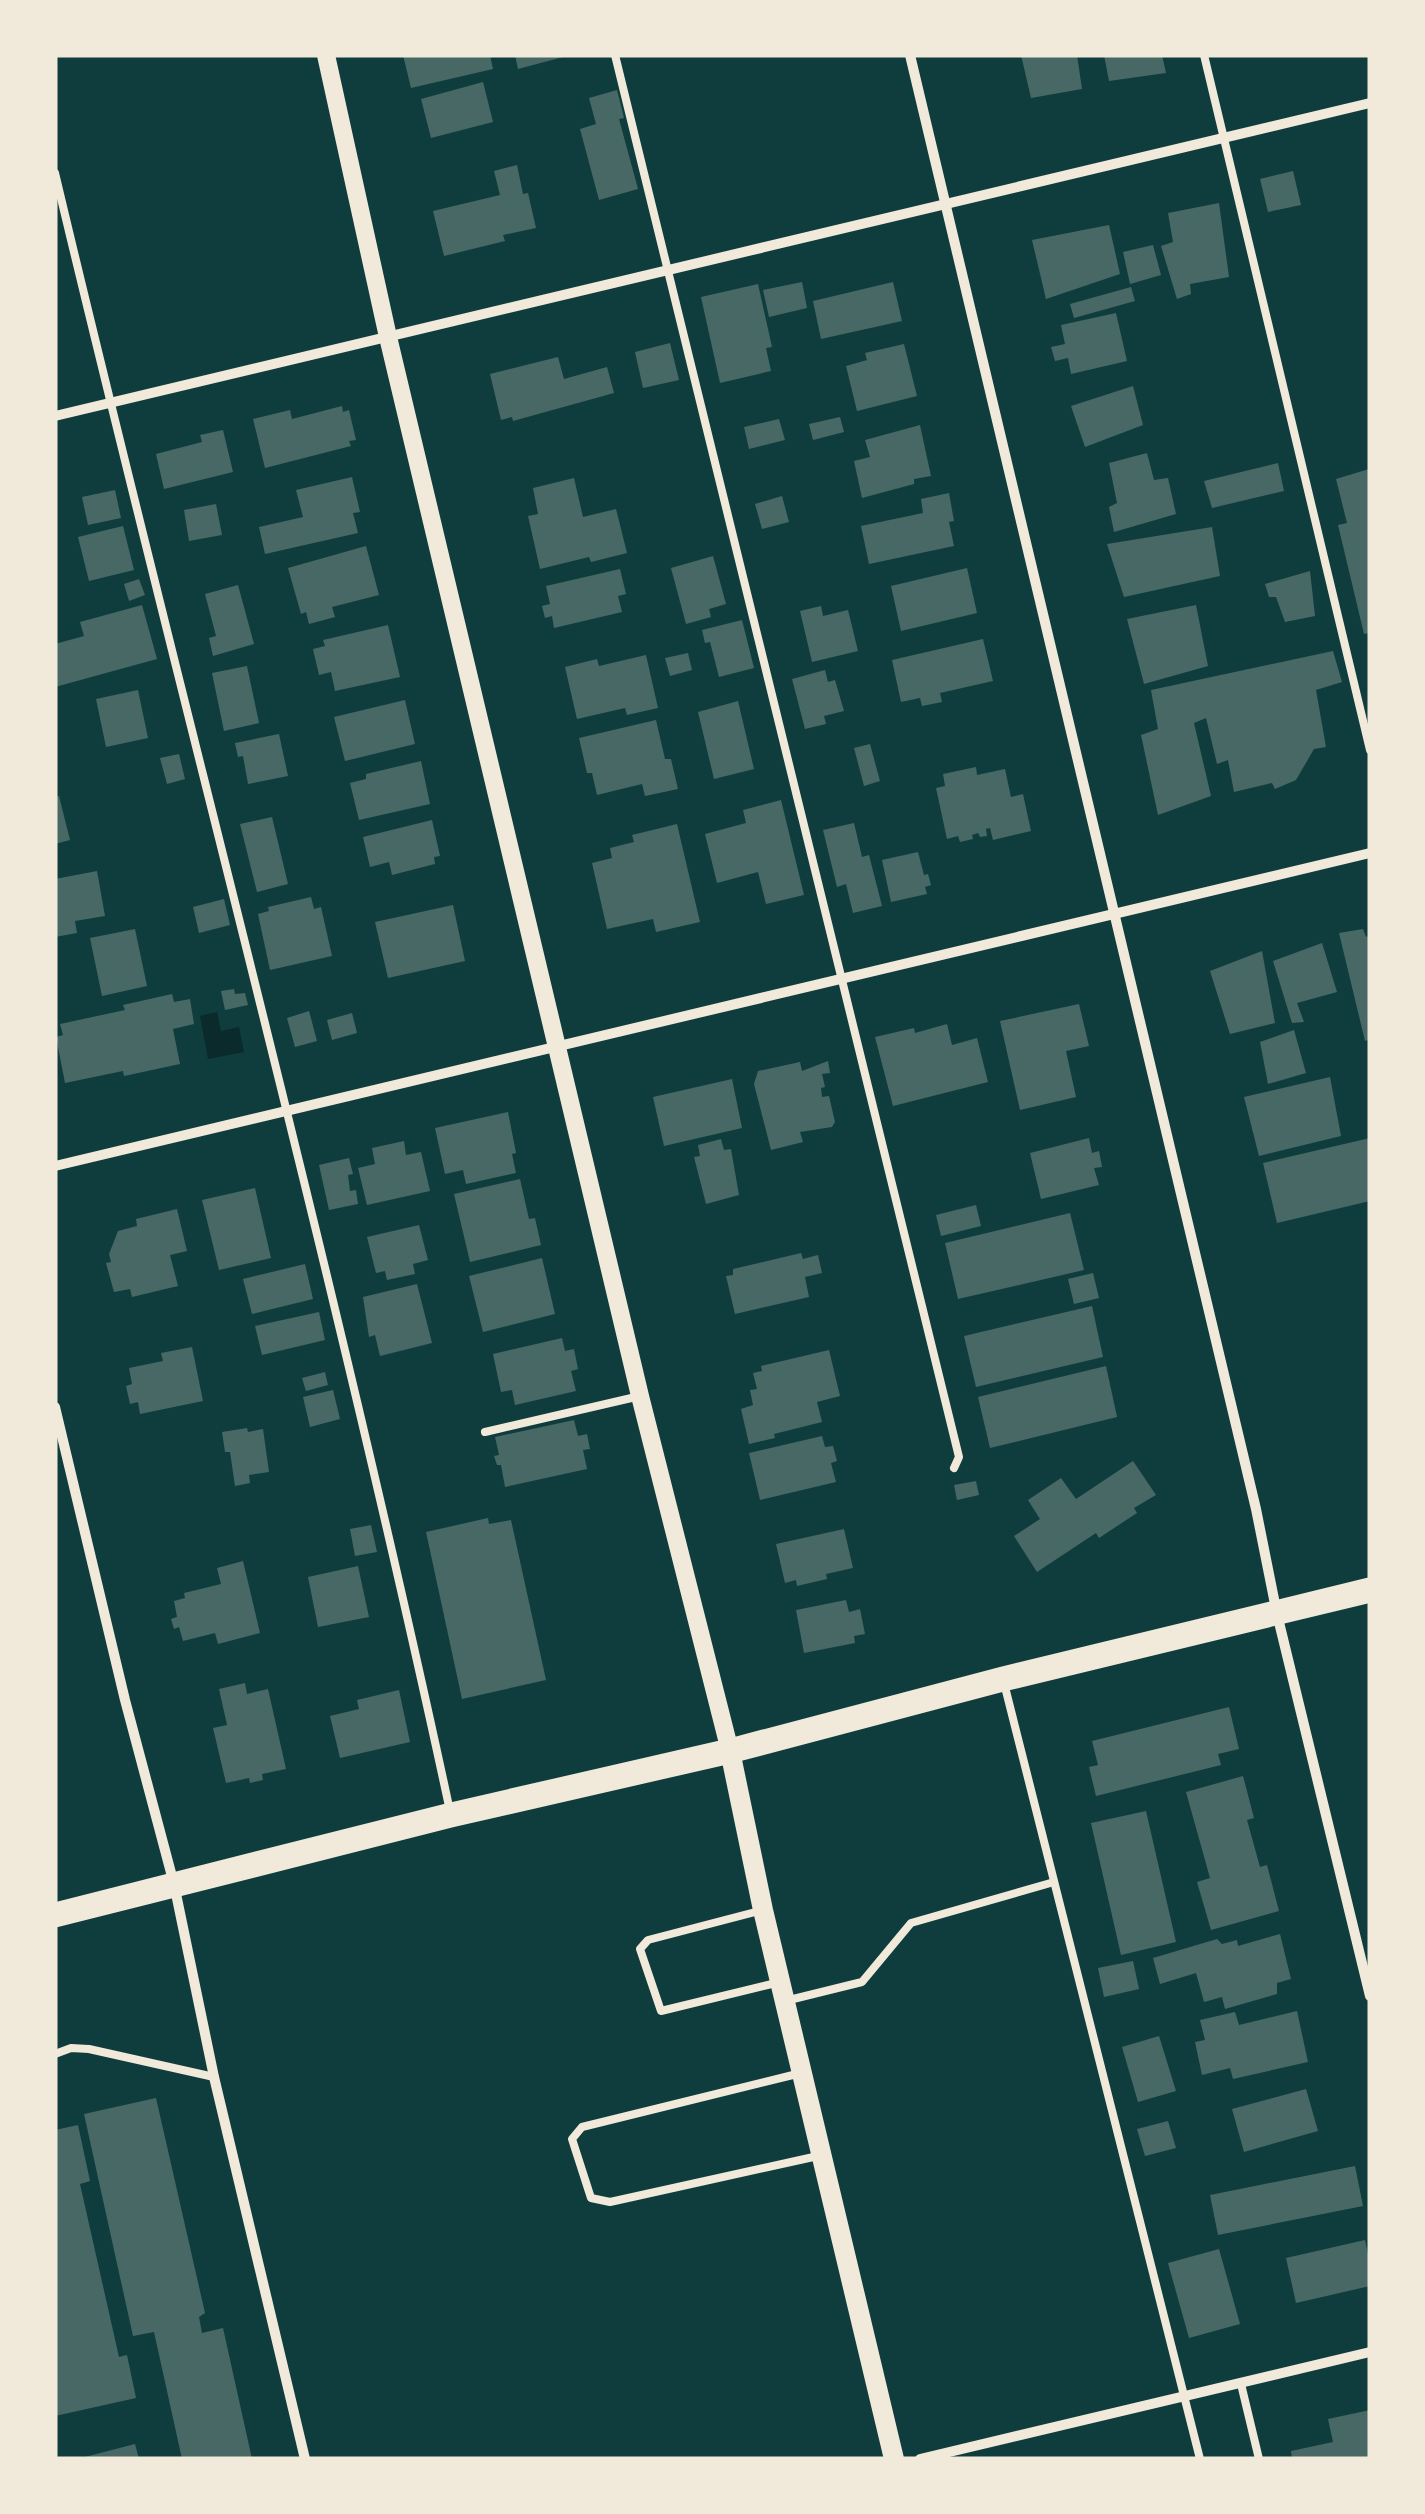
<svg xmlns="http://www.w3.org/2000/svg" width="1425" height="2514" viewBox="0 0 1425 2514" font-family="'Source Serif 4',serif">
	<rect width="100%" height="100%" fill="#0f3d3e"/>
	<path fill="#0a2a2b" d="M217,1012L221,1031L239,1027L244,1052L208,1059L200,1016Z"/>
	<g fill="#486865">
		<path d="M403,55H490L493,69L411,88Z"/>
		<path d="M515,55H567V56L518,69Z"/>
		<path d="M1021,55H1077L1082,89L1031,98Z"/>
		<path d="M1104,55H1162L1166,73L1109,81Z"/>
		<path d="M483,82L493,122L431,138L421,99Z"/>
		<path d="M617,90L624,118L619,119L638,189L599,200L580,129L596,124L589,98Z"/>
		<path d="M517,165L523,194L528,193L536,228L503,235L505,241L444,256L433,211L500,195L494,171Z"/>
		<path d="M1293,171L1301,205L1268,212L1260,179Z"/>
		<path d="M1219,203L1229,277L1190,284L1191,294L1177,299L1161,246L1173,242L1168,213Z"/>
		<path d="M1109,225L1120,274L1046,299L1032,240Z"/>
		<path d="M1153,245L1161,275L1130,284L1123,252Z"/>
		<path d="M802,282L807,308L769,317L763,290Z"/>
		<path d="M893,282L902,321L821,339L813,301Z"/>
		<path d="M758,284L772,347L766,348L771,371L720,383L701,297Z"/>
		<path d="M1131,287L1135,301L1074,318L1070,304Z"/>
		<path d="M1116,313L1127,361L1071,374L1068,358L1055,361L1051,347L1065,344L1061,325Z"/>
		<path d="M670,343L679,380L643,388L635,352Z"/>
		<path d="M904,344L917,396L857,411L846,366L867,360L865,353Z"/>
		<path d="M558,357L564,379L607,367L614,393L513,421L512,417L501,420L490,374Z"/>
		<path d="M1133,386L1143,425L1085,447L1071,406Z"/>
		<path d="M342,406L343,412L349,410L356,440L349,441L351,446L265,468L253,419L290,410L292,419Z"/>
		<path d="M840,417L844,432L813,440L809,424Z"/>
		<path d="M779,419L785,440L749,449L744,427Z"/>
		<path d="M920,425L931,476L914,479V484L862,498L854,461L870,457L865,440Z"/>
		<path d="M223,430L233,472L164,489L156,454L202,442L200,435Z"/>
		<path d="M1147,453L1154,480L1168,478L1176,514L1114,532L1109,507L1117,503L1109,463Z"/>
		<path d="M1278,463L1284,491L1212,508L1204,481Z"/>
		<path d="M1369,469L1370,633L1364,634L1338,525L1347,523L1336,479Z"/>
		<path d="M352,477L360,512L353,513L358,533L265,554L259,527L303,517L296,490Z"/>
		<path d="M574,478L583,517L616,509L627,553L591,562L589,557L540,569L528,516L538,514L533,488Z"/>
		<path d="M115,490L121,518L88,525L82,497Z"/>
		<path d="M949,493L954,521L949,522L954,546L869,564L861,526L923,513L921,499Z"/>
		<path d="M782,496L789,522L762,529L755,504Z"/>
		<path d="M216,504L222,535L189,541L184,510Z"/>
		<path d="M123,526L134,570L89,581L78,537Z"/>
		<path d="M1212,527L1220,576L1124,597L1107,544Z"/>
		<path d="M366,546L379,595L332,607L335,617L309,624L306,612L301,614L288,568Z"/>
		<path d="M713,556L726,604L709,609L711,617L686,624L671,568Z"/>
		<path d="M967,568L977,613L901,631L891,586Z"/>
		<path d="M620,569L626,594L618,596L622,612L554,628L552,616L545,618L542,606L550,604L546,586Z"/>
		<path d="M1310,571L1315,616L1285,622L1276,597H1269L1265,584Z"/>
		<path d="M139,579L145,595L129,601L124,584Z"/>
		<path d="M238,585L254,644L213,656L209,638L216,636L205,594Z"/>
		<path d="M142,605L157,659L55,687V644L84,636L80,622Z"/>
		<path d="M1196,605L1208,666L1144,684L1127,619Z"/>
		<path d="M821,606L823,616L848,610L858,651L812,662L800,611Z"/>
		<path d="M742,620L754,668L719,677L710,642L705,643L702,630Z"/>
		<path d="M388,625L400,677L335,691L331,672L319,675L313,649L325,646L323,640Z"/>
		<path d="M983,639L993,681L940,693L942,702L922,706L920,698L901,702L892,660Z"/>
		<path d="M1333,651L1342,682L1316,690L1326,747L1314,749L1296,780L1275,789L1272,783L1234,792L1228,760L1217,764L1206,718L1194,723L1211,796L1158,815L1141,735L1158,729L1151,690Z"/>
		<path d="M688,653L692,670L670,676L665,658Z"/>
		<path d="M646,655L658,708L627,715L625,708L577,719L565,667L597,659L599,666Z"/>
		<path d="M247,666L259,723L224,731L212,673Z"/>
		<path d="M825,670L828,682L835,680L844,711L824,716L826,724L805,729L792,679Z"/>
		<path d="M138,690L148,738L106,747L96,699Z"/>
		<path d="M405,700L415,744L345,761L334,717Z"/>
		<path d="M738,701L754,769L714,779L698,712Z"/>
		<path d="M656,720L665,759H671L678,789L645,796L642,784L597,795L592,773H587L579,738Z"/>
		<path d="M279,734L288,776L248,784L243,756L238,757L235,743Z"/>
		<path d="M870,744L880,781L864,786L854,748Z"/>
		<path d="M179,754L185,779L167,784L160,758Z"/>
		<path d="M421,761L430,804L359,820L350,783L366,779V774Z"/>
		<path d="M976,767L977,775L1005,769L1011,797L1023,794L1031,831L993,840L990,828L986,829L987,836L980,837L978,833L972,835L973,839L960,842L958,836L947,839L936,788L945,786L943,774Z"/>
		<path d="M59,796L70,840L55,844V797Z"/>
		<path d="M781,800L804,895L766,904L758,872L717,883L705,834L746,823L743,810Z"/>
		<path d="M272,817L288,884L257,892L240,824Z"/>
		<path d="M432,820L440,856L434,857L435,864L392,875L389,862L370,867L363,837Z"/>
		<path d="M854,823L862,857L869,855L882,906L853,913L846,884L837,887L823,830Z"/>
		<path d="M677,824L700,922L656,932L653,919L607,929L592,863L612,858L610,848L634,842L632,835Z"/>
		<path d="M918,852L924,875L928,874L931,885L925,887L927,894L891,902L882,860Z"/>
		<path d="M97,871L105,916L75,921L77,933L55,937V879Z"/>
		<path d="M311,897L314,909L321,907L332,956L270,970L258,914L269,911L268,907Z"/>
		<path d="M224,899L230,925L199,933L193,907Z"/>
		<path d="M453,905L465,961L388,978L375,922Z"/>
		<path d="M135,929L147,986L102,996L90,938Z"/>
		<path d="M1363,929L1366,937L1370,935V1039L1365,1041L1339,933Z"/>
		<path d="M1322,943L1337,992L1297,1003L1304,1022L1292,1023L1273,961Z"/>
		<path d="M1262,951L1275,1023L1230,1034L1210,971Z"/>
		<path d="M234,989L235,994L245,993L248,1005L225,1010L221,991Z"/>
		<path d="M172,994L174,1002L190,999L194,1024L173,1029L180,1064L124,1076L123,1071L65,1083L56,1037L63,1035L60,1024L125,1010L123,1005Z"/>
		<path d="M1079,1004L1089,1046L1066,1051L1076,1097L1020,1110L1000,1021Z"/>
		<path d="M309,1011L317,1041L295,1047L287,1018Z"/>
		<path d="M352,1013L357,1033L332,1040L327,1020Z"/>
		<path d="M947,1024L952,1045L977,1038L988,1082L893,1106L875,1037L914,1028L915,1033Z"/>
		<path d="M1294,1030L1306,1073L1268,1084L1260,1042Z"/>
		<path d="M828,1061L830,1073L822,1074L825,1087L821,1088L822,1097L829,1096L835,1122L832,1127L800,1132L803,1142L771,1150L754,1084L758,1071L800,1062L802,1071Z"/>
		<path d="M1330,1077L1341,1136L1259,1156L1244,1097Z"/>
		<path d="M732,1079L742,1128L664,1146L653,1097Z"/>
		<path d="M508,1112L516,1153L512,1154L516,1173L466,1184L463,1170L445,1174L435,1128Z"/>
		<path d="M1089,1138L1092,1153L1099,1151L1102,1167L1094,1168L1099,1185L1041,1199L1030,1153Z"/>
		<path d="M1370,1138V1201L1277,1223L1263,1163Z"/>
		<path d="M721,1139L724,1150L731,1149L739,1195L706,1204L694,1157L700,1156L698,1145Z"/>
		<path d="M404,1141L406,1155L421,1152L430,1191L367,1205L358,1168L375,1164L372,1148Z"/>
		<path d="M349,1158L353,1174L348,1175L350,1191L356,1190L358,1204L329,1210L319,1165Z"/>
		<path d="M520,1179L529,1219L535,1218L541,1245L470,1262L454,1194Z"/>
		<path d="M255,1188L271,1258L219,1270L202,1200Z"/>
		<path d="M976,1205L981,1226L941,1236L936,1215Z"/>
		<path d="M177,1209L187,1251L170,1255L178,1286L132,1297L130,1289L114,1292L106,1263L111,1262L109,1254L118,1231L137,1226L136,1219Z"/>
		<path d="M1070,1213L1084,1270L958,1299L945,1243Z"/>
		<path d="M419,1225L428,1260L413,1264L415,1274L387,1280L385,1271L376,1273L367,1237Z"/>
		<path d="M801,1253L803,1259L818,1255L822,1273L805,1277L809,1297L735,1314L726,1276L733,1275V1269Z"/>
		<path d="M542,1258L555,1314L483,1332L469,1276Z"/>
		<path d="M305,1264L313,1299L252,1314L243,1279Z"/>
		<path d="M1093,1273L1099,1298L1074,1304L1068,1279Z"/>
		<path d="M417,1284L432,1343L380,1356L375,1335L369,1337L363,1297Z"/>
		<path d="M1092,1306L1103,1357L976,1387L964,1336Z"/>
		<path d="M319,1312L325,1340L262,1355L255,1326Z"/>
		<path d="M562,1338L565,1351L574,1349L578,1369L571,1371L576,1391L515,1405L512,1390L501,1392L493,1354Z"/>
		<path d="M192,1347L203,1401L140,1414L138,1402L130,1404L126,1386L132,1384L129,1368L163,1361L161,1353Z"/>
		<path d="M829,1350L840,1396L817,1402L822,1422L774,1434L775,1438L749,1444L741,1409L753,1405L750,1390L757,1389L753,1373L762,1371L761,1366Z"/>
		<path d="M1106,1366L1117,1417L990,1448L978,1397Z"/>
		<path d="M325,1372L328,1385L306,1391L302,1378Z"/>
		<path d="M333,1390L340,1419L310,1427L303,1397Z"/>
		<path d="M574,1420L578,1436L587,1434L590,1449L583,1450L587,1469L505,1487L501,1465H497L494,1456L499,1455L495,1437Z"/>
		<path d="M247,1428L248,1432L263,1429L269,1472L249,1475L250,1483L235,1486L230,1452H225L222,1432Z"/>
		<path d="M822,1436L825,1447L833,1446L837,1461L831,1463L836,1482L760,1500L749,1453Z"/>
		<path d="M1133,1461L1156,1495L1134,1508L1137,1513L1099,1538L1096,1533L1037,1572L1014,1536L1040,1519L1028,1500L1061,1478L1076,1499Z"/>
		<path d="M976,1481L979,1495L957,1500L954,1485Z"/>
		<path d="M488,1518L489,1524L511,1520L546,1680L462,1699L426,1532Z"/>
		<path d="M371,1525L377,1552L355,1556L350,1529Z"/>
		<path d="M844,1529L853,1568L826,1574L827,1579L797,1586L796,1580L785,1583L776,1544Z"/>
		<path d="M243,1561L260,1633L218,1644L215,1633L183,1641L179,1627L174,1629L171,1619L177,1617L174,1601L185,1598L184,1593L221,1584L217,1568Z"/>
		<path d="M358,1566L369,1617L318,1627L308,1577Z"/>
		<path d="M846,1600L849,1612L860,1609L865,1634L854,1636L855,1643L804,1653L796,1610Z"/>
		<path d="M245,1683L247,1694L268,1689L286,1769L262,1774L263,1780L250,1783L249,1778L226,1783L213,1728L227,1725L219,1689Z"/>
		<path d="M399,1690L410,1742L340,1758L330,1716L359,1709L357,1700Z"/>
		<path d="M1229,1707L1239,1749L1218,1754L1221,1765L1096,1796L1089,1767L1098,1765L1092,1741Z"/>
		<path d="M1243,1776L1254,1818L1247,1820L1260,1867L1267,1865L1279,1911L1211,1930L1197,1882L1210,1878L1186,1792Z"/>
		<path d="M1146,1811L1176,1942L1121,1955L1091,1823Z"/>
		<path d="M1280,1934L1291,1979L1277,1983V1994L1225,2009L1222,1997L1204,2002L1196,1973L1160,1984L1153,1958L1217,1939L1222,1944L1237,1940L1238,1946Z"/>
		<path d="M1133,1961L1139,1989L1104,1997L1098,1968Z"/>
		<path d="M1297,2011L1308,2062L1233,2079L1230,2068L1202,2075L1195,2042L1205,2040L1200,2020L1235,2012L1239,2025Z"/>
		<path d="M1159,2036L1176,2091L1138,2102L1122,2047Z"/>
		<path d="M1306,2089L1318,2131L1244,2152L1232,2109Z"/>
		<path d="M156,2098L205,2313L199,2317L202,2333L223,2328L252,2459H182L154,2332L133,2336L84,2114Z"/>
		<path d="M1168,2121L1176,2148L1145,2156L1137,2129Z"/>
		<path d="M78,2125L90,2181L80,2184L119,2357L127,2355L136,2398L55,2416V2130Z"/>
		<path d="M1355,2166L1363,2206L1218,2235L1210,2195Z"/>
		<path d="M1365,2240L1370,2264V2286L1296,2303L1286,2258Z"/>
		<path d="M1219,2249L1240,2324L1189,2338L1168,2263Z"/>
		<path d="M1370,2410V2459H1292L1291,2451L1333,2442L1328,2419Z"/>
		<path d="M135,2444L139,2459H81V2458Z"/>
	</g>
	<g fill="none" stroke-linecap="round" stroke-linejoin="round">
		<g stroke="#f1e9da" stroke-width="8">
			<path d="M615,55L959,1457L954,1468"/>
			<path d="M1204,55L1370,750"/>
			<path d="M55,173C185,719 332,1262 450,1811"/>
			<path d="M485,1432L640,1396"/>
			<path d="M1004,1683L1200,2459"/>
			<path d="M763,1910L648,1940L640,1949L661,2011L780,1982"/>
			<path d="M785,2001L862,1982L911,1923L1054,1882"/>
			<path d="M55,2054L71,2048L89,2049L214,2077"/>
			<path d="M801,2073L582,2127L572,2139L591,2198L610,2202L818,2156"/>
			<path d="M1241,2384L1259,2459"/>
		</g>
		<g stroke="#f1e9da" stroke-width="10">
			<path d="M910,55L1256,1509L1277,1614L1370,1996"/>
			<path d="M55,416L1370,103"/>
			<path d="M55,1166L1370,853"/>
			<path d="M55,1407L125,1700L174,1884L214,2077L305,2459"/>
			<path d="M920,2459L1370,2352"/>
		</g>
		<path stroke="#f1e9da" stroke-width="18" d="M326,55L388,337L640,1396L730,1751"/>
		<path stroke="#f1e9da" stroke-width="20" d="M730,1751L763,1910L894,2459"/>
		<path stroke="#f1e9da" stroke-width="25" d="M55,1915L451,1815L730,1751L1003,1679L1370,1590"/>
	</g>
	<rect width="1425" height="2514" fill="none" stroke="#f1e9da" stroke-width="115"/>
</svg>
